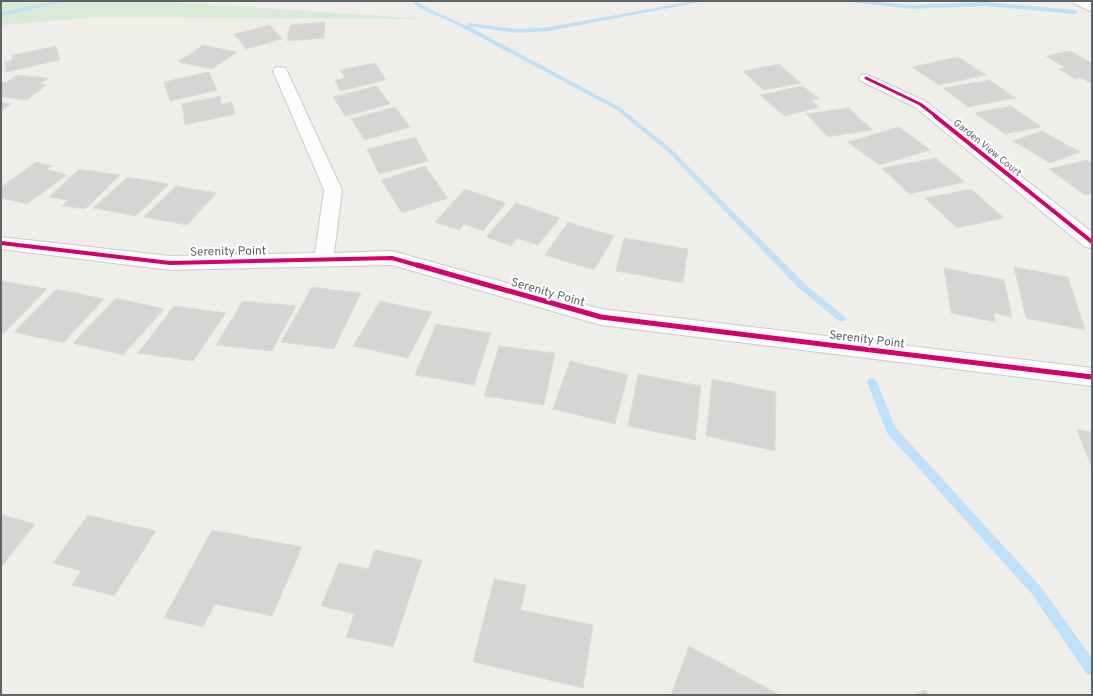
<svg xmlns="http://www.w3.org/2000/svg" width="1093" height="696" viewBox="0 0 1093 696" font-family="Overpass,sans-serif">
	<rect width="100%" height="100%" fill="#efeeea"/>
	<path fill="#d8ebd6" d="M1,1H155L427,19L97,17L1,25Z"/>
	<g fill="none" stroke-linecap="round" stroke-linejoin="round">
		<g fill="#bfe0f9" fill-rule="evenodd">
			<path d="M59,1H68L1,16V12Z"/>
			<path d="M411,1H416L425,7L467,26L469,23L517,29L549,27L695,1H705L549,31L517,33L468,26L621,108L672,150L806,285L845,317L846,319L845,321H839L800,289L668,152L617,110L454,23L421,9Z"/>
			<path d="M847,1H865L912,5L985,2L1075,10L1078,12L1075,14L985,6L912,9L849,2Z"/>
			<path d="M872,378L875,379L877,382L895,427L1040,586L1092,658V675L1087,674L1032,594L887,433L867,382L869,379Z"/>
		</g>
	</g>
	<g fill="#d6d5d3" stroke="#deddd9">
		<path d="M325,22L324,38L287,41L290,25Z"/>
		<path d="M270,25L282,39L246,49L234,34Z"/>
		<path d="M203,45L237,52L212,69L178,62Z"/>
		<path d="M56,46L60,60L6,72L5,62L12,60V55Z"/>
		<path d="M1070,51L1092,63V84L1082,78L1075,79L1059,69L1066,68L1046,56Z"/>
		<path d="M958,57L986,75L939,85L912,67Z"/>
		<path d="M375,63L386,80L340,91L335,80L345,78L340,70Z"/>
		<path d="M779,64L801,83L763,90L743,71Z"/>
		<path d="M209,72L217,90L170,101L164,82Z"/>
		<path d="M16,75L48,78L40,84L46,85L27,100L1,97V82L6,83Z"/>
		<path d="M989,80L1016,98L968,107L943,88Z"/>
		<path d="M377,86L390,104L345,116L333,97Z"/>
		<path d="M803,86L819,99L811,100L819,107L784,116L760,95Z"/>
		<path d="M220,96L221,104L232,102L235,114L185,125L182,104Z"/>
		<path d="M1,102L11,104L1,111Z"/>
		<path d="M1011,106L1041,127L1005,134L975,113Z"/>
		<path d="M395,107L410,127L365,140L351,119Z"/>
		<path d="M849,108L872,130L828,137L806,114Z"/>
		<path d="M899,127L930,150L879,165L848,142Z"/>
		<path d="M1042,131L1080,152L1050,163L1013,141Z"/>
		<path d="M415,137L428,161L379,174L367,149Z"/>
		<path d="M936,158L965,182L909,194L882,168Z"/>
		<path d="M1087,160L1092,164V193L1085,195L1049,169Z"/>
		<path d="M36,162L52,166L46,169L67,175L27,204L1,198V187Z"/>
		<path d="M425,166L448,198L402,213L381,180Z"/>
		<path d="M79,169L120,175L85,209L62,206L68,200L49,197Z"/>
		<path d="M128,177L169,184L136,216L93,208Z"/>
		<path d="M176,186L217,193L187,225L144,217Z"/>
		<path d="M465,189L506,203L483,231L464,224L459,230L435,222Z"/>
		<path d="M971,189L1004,218L957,228L925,198Z"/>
		<path d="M516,203L560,218L538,245L517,238L511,246L486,237Z"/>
		<path d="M568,222L614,236L594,270L545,255Z"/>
		<path d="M624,238L688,249L683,283L616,271Z"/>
		<path d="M1014,267L1068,277L1085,330L1026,318Z"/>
		<path d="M944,268L1004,280L1012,317L994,313L995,322L951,313Z"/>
		<path d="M1,281L47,289L4,333H1Z"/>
		<path d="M312,287L361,293L334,349L281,342Z"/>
		<path d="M57,289L104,299L63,343L14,332Z"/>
		<path d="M116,298L164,309L123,355L73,343Z"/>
		<path d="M243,301L296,306L272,351L216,345Z"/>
		<path d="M380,301L432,312L408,358L353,346Z"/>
		<path d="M174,306L226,313L193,361L138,353Z"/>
		<path d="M436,324L491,333L474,385L415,375Z"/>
		<path d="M499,346L555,353L544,405L484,396Z"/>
		<path d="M570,361L628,375L615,424L553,409Z"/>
		<path d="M638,374L701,386L695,440L628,426Z"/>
		<path d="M712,379L776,392L775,451L706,436Z"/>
		<path d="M1077,430L1092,432V468Z"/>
		<path d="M1,514L35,524L1,567Z"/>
		<path d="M88,515L156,531L114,596L72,585L81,571L53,563Z"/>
		<path d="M212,530L302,547L272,616L215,604L203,627L164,618Z"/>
		<path d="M375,550L422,560L393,647L346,637L354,614L321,606L339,563L368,569Z"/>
		<path d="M494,579L526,585L521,610L593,625L583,688L473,662Z"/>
		<path d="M689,646L780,695H671Z"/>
		<path d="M925,690L929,695H913Z"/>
	</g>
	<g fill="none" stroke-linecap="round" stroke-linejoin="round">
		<defs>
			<g id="minor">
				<path d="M1073,1H1088L1092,3V12L1075,4Z"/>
				<path d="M280,67L285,68L287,71L342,190L334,253L392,251L601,309L1092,368V386L601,325L392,265L170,270L1,249V237L170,256L315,253L324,190L273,71L275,68Z"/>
				<path d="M866,74L925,101L1092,232V248L1085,247L915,107L861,81L859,78L861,75Z"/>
			</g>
		</defs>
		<use href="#minor" stroke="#cbcccc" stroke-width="2"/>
		<use href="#minor" fill="#fdfcfc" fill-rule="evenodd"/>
		<defs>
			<path id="cycleway-far2" d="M866,78L920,104L937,117"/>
			<g id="cycleway-far1">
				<path d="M935,116L1092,242"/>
				<path d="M1,243L170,263L392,258L420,266"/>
			</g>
			<path id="cycleway" d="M417,265L601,317L1092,377"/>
		</defs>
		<use href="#cycleway-far2" stroke="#fff" stroke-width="4.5"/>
		<use href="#cycleway-far1" stroke="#fff" stroke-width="6"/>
		<use href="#cycleway" stroke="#fff" stroke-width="8"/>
		<use href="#cycleway-far2" stroke="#d6006c" stroke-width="3"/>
		<use href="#cycleway-far1" stroke="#d6006c" stroke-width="4"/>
		<use href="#cycleway" stroke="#d6006c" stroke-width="5"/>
	</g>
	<g text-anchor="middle" stroke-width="4" stroke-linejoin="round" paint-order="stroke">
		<g font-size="10" fill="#5f6368" stroke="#fff">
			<text transform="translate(988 147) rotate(39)" y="4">Garden View Court</text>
		</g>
		<g font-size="12" fill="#5f6368" stroke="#fff">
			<text transform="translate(228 251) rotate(-1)" y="4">Serenity Point</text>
			<text transform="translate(548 292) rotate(16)" y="4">Serenity Point</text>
			<text transform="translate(867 339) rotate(7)" y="4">Serenity Point</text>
		</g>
	</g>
	<rect width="1093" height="696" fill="none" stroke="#5f6368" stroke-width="4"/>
</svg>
